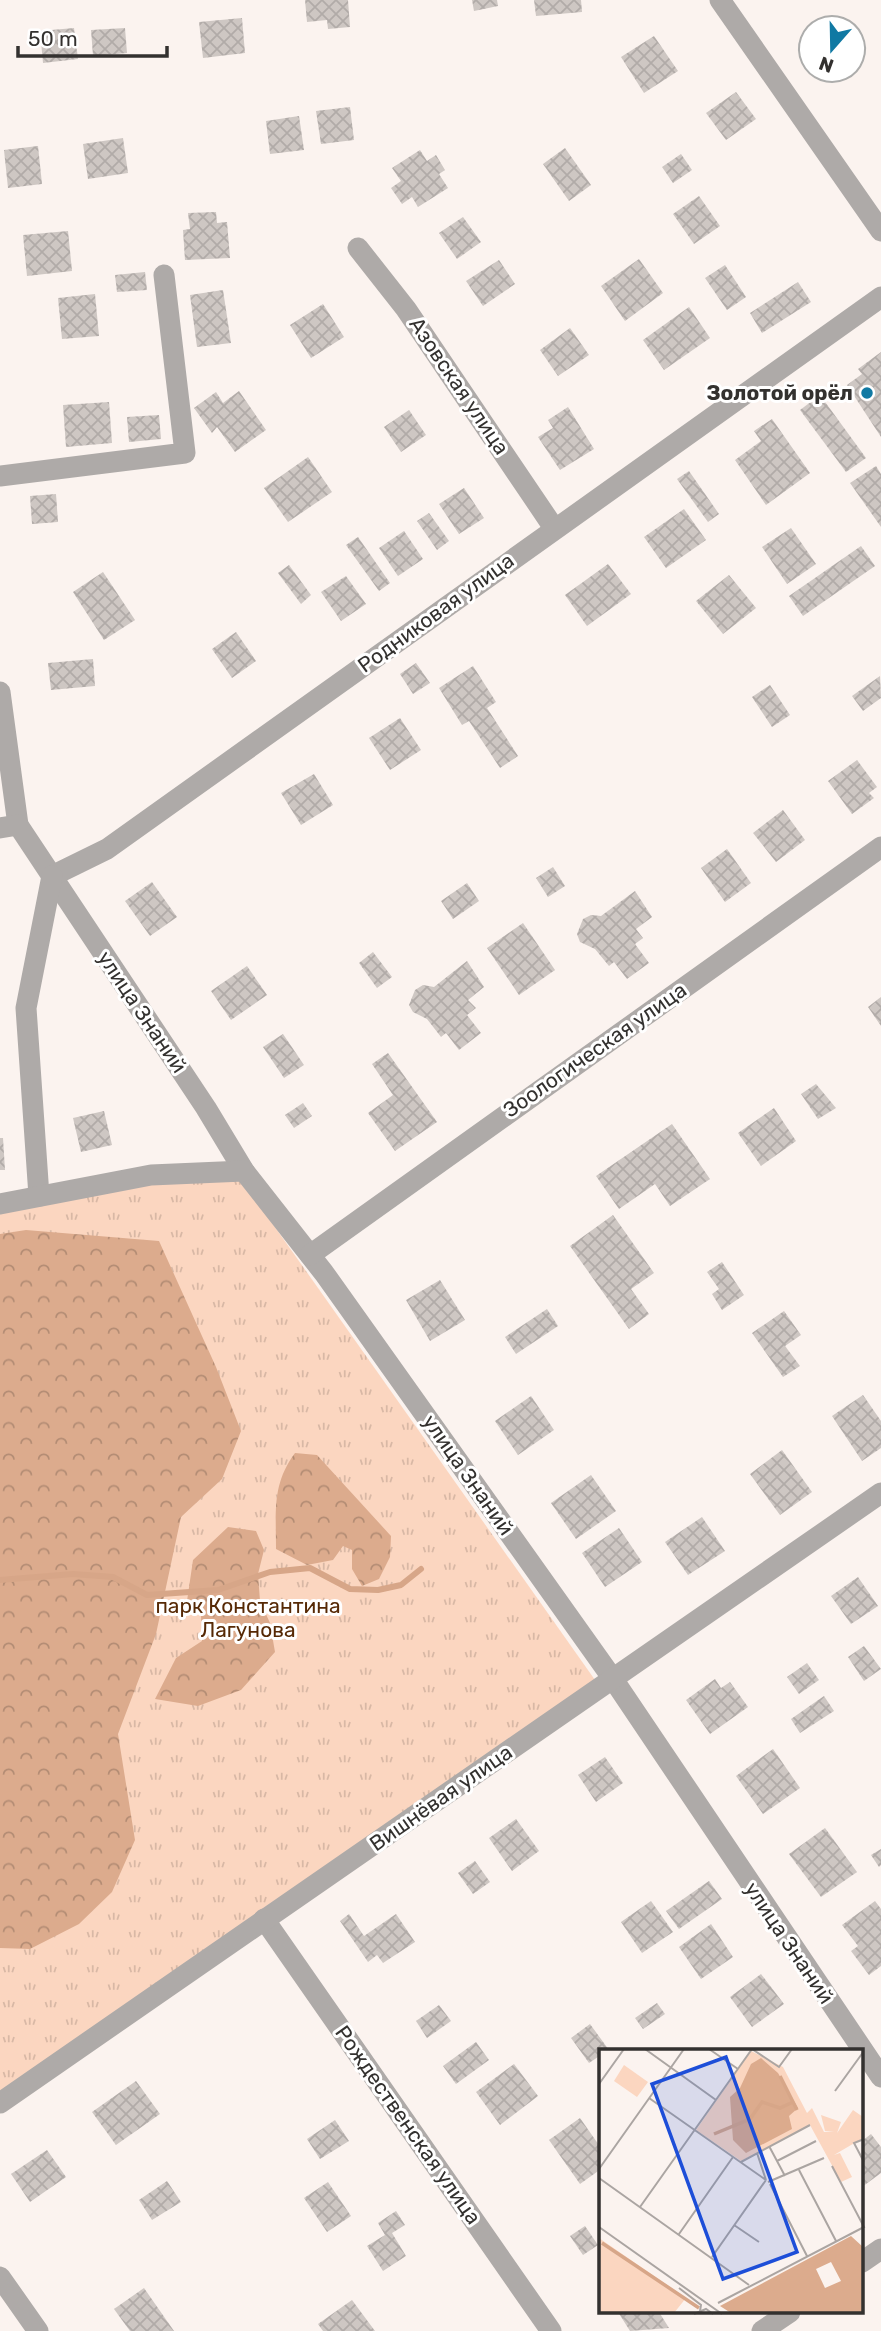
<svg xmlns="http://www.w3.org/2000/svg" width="881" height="2331" viewBox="0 0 881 2331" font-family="Rubik,sans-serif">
	<defs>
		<pattern id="grass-tufts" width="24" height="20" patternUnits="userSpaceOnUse" patternTransform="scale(1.75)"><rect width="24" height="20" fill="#fbd6c0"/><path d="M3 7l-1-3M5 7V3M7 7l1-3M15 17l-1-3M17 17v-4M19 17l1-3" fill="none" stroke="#d8b8a5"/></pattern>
		<pattern id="forest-crowns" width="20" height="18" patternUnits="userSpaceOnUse" patternTransform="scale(1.75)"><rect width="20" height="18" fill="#dcab8d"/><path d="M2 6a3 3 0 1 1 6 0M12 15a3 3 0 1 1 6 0" fill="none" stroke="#b38c74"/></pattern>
		<pattern id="building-cross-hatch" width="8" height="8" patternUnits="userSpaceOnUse" patternTransform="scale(1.75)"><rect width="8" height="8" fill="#cec7c3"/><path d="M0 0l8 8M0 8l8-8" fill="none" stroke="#b1aba8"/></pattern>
	</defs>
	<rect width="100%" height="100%" fill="#fbf3ef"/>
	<path fill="url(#grass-tufts)" d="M241,1179L595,1680L0,2092V1212L176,1180Z"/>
	<g fill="url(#forest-crowns)">
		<path d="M26,1230L159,1241L216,1367L241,1431L222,1479L181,1517L156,1634L118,1734L135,1840L112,1892L79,1924L30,1949L0,1948V1234Z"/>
		<path d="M295,1453L317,1455L391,1536L390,1557L379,1579L362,1586L352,1569V1550L343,1546L333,1560L307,1565L276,1549C276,1511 272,1484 295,1453Z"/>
		<path d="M228,1527L256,1531L264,1550L258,1574L260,1601L270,1623L275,1652L241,1690L198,1706L155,1699L176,1658L202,1641L201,1615L187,1601L193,1560Z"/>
	</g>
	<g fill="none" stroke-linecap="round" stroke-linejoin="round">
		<path stroke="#d7a688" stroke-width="6" d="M0,1580L73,1574L113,1577L147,1595L218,1590L270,1572L310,1568L350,1589L378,1590L401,1585L421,1569"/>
	</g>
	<g fill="url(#building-cross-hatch)">
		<path d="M305,0H348L350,27L328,29L327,20L307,22Z"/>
		<path d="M472,0H497L498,6L474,11Z"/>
		<path d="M534,0H581L582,12L536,16Z"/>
		<path d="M242,18L245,53L203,58L199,22Z"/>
		<path d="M74,28L78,59L43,63L40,31Z"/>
		<path d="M125,28L127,53L93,56L91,30Z"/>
		<path d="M654,36L678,71L644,93L621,57Z"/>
		<path d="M736,92L756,119L726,140L706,113Z"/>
		<path d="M350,107L354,140L321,144L316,111Z"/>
		<path d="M299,116L304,150L270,154L266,121Z"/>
		<path d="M123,138L128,173L88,179L83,144Z"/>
		<path d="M38,146L42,184L8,188L4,150Z"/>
		<path d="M565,148L591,185L569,201L543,164Z"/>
		<path d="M420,150L427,161L436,155L445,170L439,174L448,188L418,207L412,197L402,204L391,188L401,181L392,168Z"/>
		<path d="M681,154L692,170L673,183L662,167Z"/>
		<path d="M699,196L720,226L694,244L673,214Z"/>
		<path d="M216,212L217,223L227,222L230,258L185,260L183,230L190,229L188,213Z"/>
		<path d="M463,217L481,242L457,259L439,233Z"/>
		<path d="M68,231L72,271L27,276L23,235Z"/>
		<path d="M639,259L663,293L625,321L601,286Z"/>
		<path d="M499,260L515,284L483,306L466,281Z"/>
		<path d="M725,265L746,297L727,310L705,278Z"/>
		<path d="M145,272L147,290L117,292L115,275Z"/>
		<path d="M798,282L811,302L762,333L750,313Z"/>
		<path d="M223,290L231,343L197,347L190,295Z"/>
		<path d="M95,294L99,336L62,339L58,298Z"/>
		<path d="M323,304L344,337L311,358L290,325Z"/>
		<path d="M689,307L710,338L664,370L643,340Z"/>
		<path d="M570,328L589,355L558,376L540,350Z"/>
		<path d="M881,352V437L847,385L862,374L858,369Z"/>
		<path d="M239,391L266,430L235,452L217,427L212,433L194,408L216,392L223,403Z"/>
		<path d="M820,395L866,458L846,472L800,410Z"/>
		<path d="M109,402L112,443L66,447L63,405Z"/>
		<path d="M568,407L594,449L560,470L538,437L553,428L548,420Z"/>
		<path d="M409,410L426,435L401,452L384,427Z"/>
		<path d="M159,415L161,439L129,442L127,417Z"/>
		<path d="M772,419L810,473L766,505L735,460L761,441L754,431Z"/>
		<path d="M308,457L332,492L288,522L264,488Z"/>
		<path d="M876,466L881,474V527L850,483Z"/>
		<path d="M689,471L719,514L708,522L677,479Z"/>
		<path d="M464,488L484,518L459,534L439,504Z"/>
		<path d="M56,494L58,522L32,524L30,496Z"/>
		<path d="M684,509L706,540L666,568L644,537Z"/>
		<path d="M429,513L449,541L437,550L417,521Z"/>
		<path d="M791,528L816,564L787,584L762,547Z"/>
		<path d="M404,531L423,559L398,576L379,548Z"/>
		<path d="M358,537L390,583L379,591L346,545Z"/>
		<path d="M861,546L875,566L803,616L789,596Z"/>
		<path d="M608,564L631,594L587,626L565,595Z"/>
		<path d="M289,565L311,595L301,604L278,573Z"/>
		<path d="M103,572L135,620L104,640L73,592Z"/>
		<path d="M729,575L756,608L723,634L696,601Z"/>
		<path d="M346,576L366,604L341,621L321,592Z"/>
		<path d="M236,632L256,661L232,678L212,649Z"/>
		<path d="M93,659L95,686L51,690L48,663Z"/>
		<path d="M416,663L430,683L413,694L400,674Z"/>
		<path d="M473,666L496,702L487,708L518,756L500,768L469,721L462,725L439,688Z"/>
		<path d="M880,676L881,698L863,711L852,696Z"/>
		<path d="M770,685L790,715L772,727L752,697Z"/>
		<path d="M400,718L421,750L390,770L369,738Z"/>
		<path d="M857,760L877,787L869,793L874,798L852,814L828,781Z"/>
		<path d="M314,774L333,805L301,825L281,793Z"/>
		<path d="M783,810L805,840L776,862L753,833Z"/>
		<path d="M727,849L751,883L725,902L701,868Z"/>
		<path d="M553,867L565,886L548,897L536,878Z"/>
		<path d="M152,882L177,917L150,936L125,901Z"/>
		<path d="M467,883L479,901L453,919L441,901Z"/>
		<path d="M635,891L652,917L636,929L643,938L635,944L649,963L627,979L614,962L609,966L595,949L580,942L577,934L583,919L591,915L601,916Z"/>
		<path d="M523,923L555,970L519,995L487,948Z"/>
		<path d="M373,952L392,977L377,988L359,963Z"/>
		<path d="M467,961L484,987L468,1000L476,1008L467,1015L481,1033L459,1050L446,1033L441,1037L427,1019L413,1012L409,1005L415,990L423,985L434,987Z"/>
		<path d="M247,966L267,995L231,1020L211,991Z"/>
		<path d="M881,997V1026L868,1007Z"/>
		<path d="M283,1034L304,1065L284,1078L263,1047Z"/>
		<path d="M388,1053L437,1122L395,1151L368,1113L393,1095L372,1064Z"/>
		<path d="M816,1084L836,1108L818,1119L801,1094Z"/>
		<path d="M303,1103L312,1116L294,1128L285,1115Z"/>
		<path d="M774,1108L796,1141L761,1166L738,1133Z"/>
		<path d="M104,1111L112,1145L81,1152L73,1118Z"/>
		<path d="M672,1124L710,1179L670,1206L655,1184L619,1209L596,1176Z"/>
		<path d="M0,1138H3L5,1170H0Z"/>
		<path d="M613,1215L654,1273L631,1289L649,1314L629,1329L570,1246Z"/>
		<path d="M722,1262L744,1295L722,1310L712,1294L719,1289L707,1272Z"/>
		<path d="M440,1280L465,1320L430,1341L406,1300Z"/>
		<path d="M547,1309L558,1326L516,1354L505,1337Z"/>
		<path d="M784,1311L801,1335L785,1346L800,1366L783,1377L752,1333Z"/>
		<path d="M863,1395L881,1421V1448L862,1461L832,1416Z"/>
		<path d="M531,1396L554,1430L518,1455L495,1421Z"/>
		<path d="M782,1450L812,1492L780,1515L750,1474Z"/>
		<path d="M591,1475L616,1511L576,1539L551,1503Z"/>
		<path d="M702,1517L725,1551L688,1575L665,1542Z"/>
		<path d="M619,1528L642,1562L605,1587L582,1553Z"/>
		<path d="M858,1577L878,1606L851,1624L831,1596Z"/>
		<path d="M864,1646L881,1669L864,1681L848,1657Z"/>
		<path d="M807,1663L819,1680L799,1694L787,1677Z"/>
		<path d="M715,1679L721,1688L730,1682L748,1707L710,1734L686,1700Z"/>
		<path d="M824,1696L834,1711L800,1733L791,1719Z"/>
		<path d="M773,1749L800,1788L763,1814L736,1776Z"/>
		<path d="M605,1757L623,1783L596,1802L578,1775Z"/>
		<path d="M516,1819L539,1851L512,1871L489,1838Z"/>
		<path d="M825,1828L857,1872L821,1897L789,1854Z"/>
		<path d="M881,1849V1865L879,1867L871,1855Z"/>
		<path d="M475,1861L490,1882L473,1894L458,1873Z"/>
		<path d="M709,1881L722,1899L679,1929L666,1911Z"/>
		<path d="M651,1901L673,1932L642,1953L621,1922Z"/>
		<path d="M875,1901L881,1909V1966L869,1975L851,1951L858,1946L842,1925Z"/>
		<path d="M349,1914L364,1936L396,1914L415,1942L383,1963L377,1955L368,1962L340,1921Z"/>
		<path d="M711,1924L733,1957L701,1979L679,1947Z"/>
		<path d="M761,1974L784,2004L752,2027L730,1997Z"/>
		<path d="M657,2003L665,2014L643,2029L635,2018Z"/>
		<path d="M439,2005L451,2021L427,2038L416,2021Z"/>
		<path d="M590,2024L609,2050L601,2051V2055L589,2063L571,2038Z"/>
		<path d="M476,2042L489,2060L456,2084L443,2066Z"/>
		<path d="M514,2064L538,2096L500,2125L476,2092Z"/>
		<path d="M136,2081L160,2114L116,2145L92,2112Z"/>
		<path d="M580,2118L601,2148V2169L580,2184L549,2140Z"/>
		<path d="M335,2120L349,2141L320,2159L307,2139Z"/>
		<path d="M871,2134L881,2147V2173L862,2187V2141Z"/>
		<path d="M47,2150L66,2177L30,2202L11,2174Z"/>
		<path d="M167,2181L181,2202L152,2220L139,2200Z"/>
		<path d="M328,2182L351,2216L327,2232L304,2198Z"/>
		<path d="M396,2211L405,2225L392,2233L406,2256L383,2271L367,2246L385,2235L378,2223Z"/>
		<path d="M585,2226L598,2245L583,2255L570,2236Z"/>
		<path d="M144,2288L174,2331H130L114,2309Z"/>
		<path d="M352,2300L375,2331H323L318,2324Z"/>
		<path d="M618,2312H659L669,2328L630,2331Z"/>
	</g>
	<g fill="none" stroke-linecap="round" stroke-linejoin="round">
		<g stroke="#aeaaa8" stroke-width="21">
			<path d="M720,0L881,231"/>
			<path d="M358,248L406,309L554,528"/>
			<path d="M0,476L185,453L164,275"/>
			<path d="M0,692L18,825"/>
			<path d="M0,828L18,825L206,1108L244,1171L324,1273L613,1679L881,2077"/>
			<path d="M52,876L107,849L881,297"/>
			<path d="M39,1196L26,1008L52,876"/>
			<path d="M0,1204L151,1175L244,1171"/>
			<path d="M310,1255L881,847"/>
			<path d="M264,1919L551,2331"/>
			<path d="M0,2103L881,1493"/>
			<path d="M862,2262L881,2249"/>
			<path d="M0,2277L38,2331"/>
			<path d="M762,2331L790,2312"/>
		</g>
	</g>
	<circle fill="#1079a3" stroke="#fff" stroke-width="2.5" cx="867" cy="393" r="7"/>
	<g text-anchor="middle" stroke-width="6" stroke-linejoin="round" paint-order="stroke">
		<g font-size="21" fill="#33312f" stroke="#fff">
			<text transform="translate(459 386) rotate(56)" y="7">Азовская улица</text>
			<text transform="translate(436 613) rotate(-36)" y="7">Родниковая улица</text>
			<text transform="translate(142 1012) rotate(56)" y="7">улица Знаний</text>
			<text transform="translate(595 1050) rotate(-35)" y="7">Зоологическая улица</text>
			<text transform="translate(468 1475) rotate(55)" y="7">улица Знаний</text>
			<text transform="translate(441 1798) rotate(-35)" y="7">Вишнёвая улица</text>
			<text transform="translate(789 1943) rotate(56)" y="7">улица Знаний</text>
			<text transform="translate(408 2125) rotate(55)" y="7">Рождественская улица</text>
		</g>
		<g font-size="21" font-weight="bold" fill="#33312f" stroke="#fff" text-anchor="end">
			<text x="853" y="400">Золотой орёл</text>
		</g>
		<g font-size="21" fill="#562905" stroke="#fff">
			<text x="248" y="1613">парк Константина<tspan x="248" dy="24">Лагунова</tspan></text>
		</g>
	</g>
	<g transform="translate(599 2049)">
		<rect width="264" height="264" fill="#fbf3ef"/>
		<path d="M152,2L184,18L208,64L213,59L225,83H235L226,82L222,66L242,73L238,84L254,61L264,68V89L235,106L241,104L253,128L242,133L211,76L142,112L97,81ZM0,189L87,249L75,264H0Z" fill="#fbd6c0"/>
		<path d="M162,9L179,24L199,59L190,67L193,80L147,104L134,91L131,48L141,39L152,15ZM252,187L264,198V264H132L121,257ZM232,213L242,232L226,239L217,220Z" fill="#dcab8d" fill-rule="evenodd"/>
		<path d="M25,16L49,33L38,48L15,32Z" fill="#fbd6c0"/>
		<path fill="none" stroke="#d7a688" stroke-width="3.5" d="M181,27L198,61M115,85L151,70L163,53L181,59L194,53M3,194L100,259"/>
		<path fill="none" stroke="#aba5a2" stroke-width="2" d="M46,0L117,51M110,0L139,20M153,0L180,18L193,0M0,35L25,0M236,42L265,2M50,49L167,131M265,90L255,94L265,113M170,97L186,127M158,104L167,131M178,112L217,92M142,113L211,76M0,120L85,0M200,121L237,192M0,129L150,236M169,133L225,109M171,135L208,207M41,158L153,0M135,176L160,193M0,178L123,265M80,185L134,108M113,208L167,131M80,239L102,256L101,262M119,254L265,178L233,117M95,265L107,260L114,265"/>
		<path fill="#1d4ed8" fill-opacity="0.15" stroke="#1d4ed8" stroke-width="3.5" d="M127,8L198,203L124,230L53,35Z"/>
		<rect width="264" height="264" fill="none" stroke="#33312f" stroke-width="3.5"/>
	</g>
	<g transform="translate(832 49) rotate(200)"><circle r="33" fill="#ffffff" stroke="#adadac" stroke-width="2"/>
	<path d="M0-5L12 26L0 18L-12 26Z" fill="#1079a3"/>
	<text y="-10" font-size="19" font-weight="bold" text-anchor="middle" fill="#33312f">N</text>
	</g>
	<path d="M18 46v10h149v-10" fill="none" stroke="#33312f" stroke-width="3.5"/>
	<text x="28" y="46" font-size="21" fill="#33312f" stroke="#ffffff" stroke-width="5" paint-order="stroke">50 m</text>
</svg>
